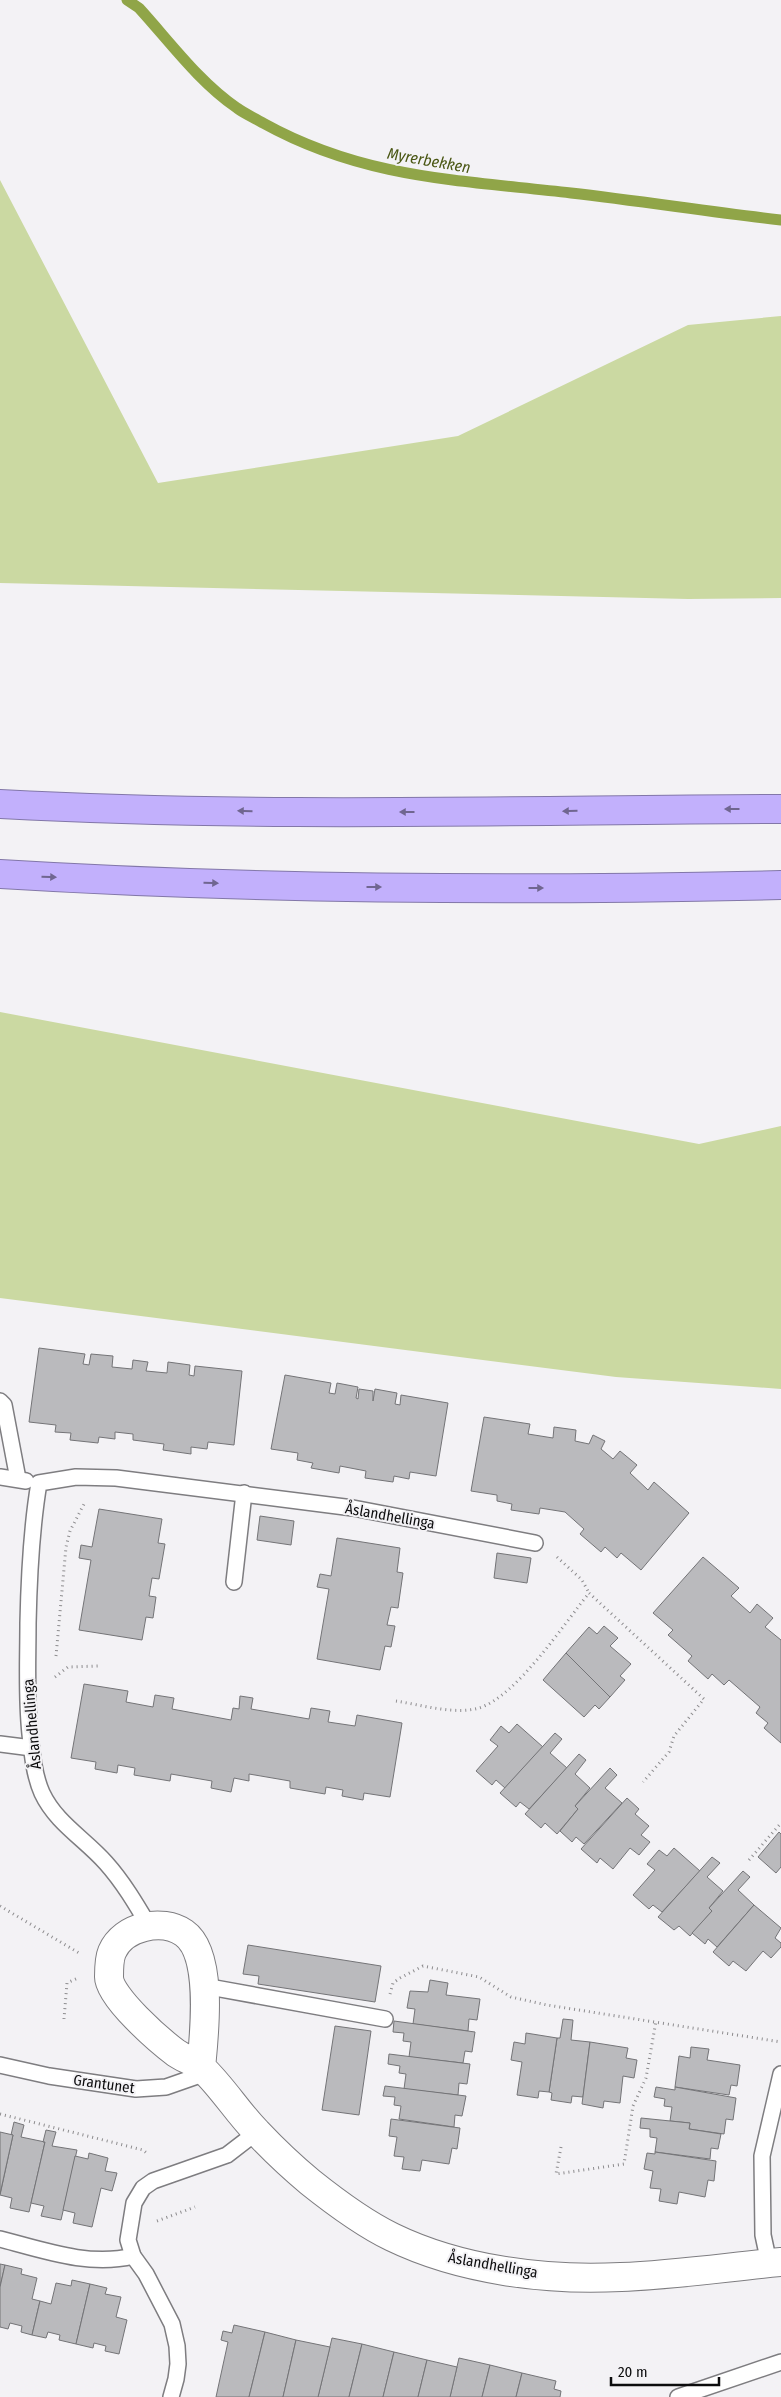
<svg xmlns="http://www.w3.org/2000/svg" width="781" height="2397" viewBox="0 0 781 2397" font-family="'Fira Sans Condensed',sans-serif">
	<rect width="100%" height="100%" fill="#f3f2f5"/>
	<g fill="#cbd9a2">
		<path d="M0,180L158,483L458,436L688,325L781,316V598L688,599L0,583Z"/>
		<path d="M0,1012L699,1144L781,1126V1389L616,1377L0,1298Z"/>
	</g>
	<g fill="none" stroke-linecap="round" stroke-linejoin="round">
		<path stroke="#90a548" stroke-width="11" d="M127,0L139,8C170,42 199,82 237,108C245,114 255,118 263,123C364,179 460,180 571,193C641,201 711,212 781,220"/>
	</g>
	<g fill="#bababd" stroke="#747477">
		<path d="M39,1348L85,1354L83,1364L89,1365L91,1354L113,1356L112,1367L132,1369L133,1360L148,1362L146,1371L167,1373L168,1362L190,1365L189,1375L194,1376L195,1366L242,1371L234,1445L208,1442L207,1449L191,1447V1454L163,1450L164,1444L133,1440V1434L115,1432V1439L99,1437L98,1443L70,1440L71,1433L55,1432L56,1425L29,1422Z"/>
		<path d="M285,1375L331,1383L329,1393L335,1394L337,1383L358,1387L356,1398L358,1399L359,1389L373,1391V1401L375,1389L397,1393L395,1404L400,1405L401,1395L448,1403L436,1476L410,1472L409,1479L394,1476L393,1482L365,1478L366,1471L340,1466L339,1473L311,1468L313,1463L297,1460L298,1453L271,1449Z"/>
		<path d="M484,1417L530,1424L528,1434L553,1438L554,1427L576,1430L575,1441L589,1444L593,1435L605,1441L601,1449L613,1459L620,1451L637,1465L630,1473L648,1490L654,1482L689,1513L641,1570L621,1553L617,1558L605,1547L601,1552L580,1534L584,1529L565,1512L540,1508L539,1514L511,1510L512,1504L497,1501V1495L471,1491Z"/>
		<path d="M99,1509L162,1519L158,1543L165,1544L159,1579L152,1578L149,1596L156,1597L153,1618L146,1617L142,1640L79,1630L91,1560L79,1558L81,1545L92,1547Z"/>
		<path d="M260,1516L294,1521L291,1545L257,1540Z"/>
		<path d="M337,1538L400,1548L397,1572L403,1573L398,1608L391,1607L387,1625L395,1626L391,1647L385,1646L380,1670L317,1659L329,1589L317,1587L320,1574L331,1576Z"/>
		<path d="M497,1553L531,1558L527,1583L494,1578Z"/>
		<path d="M703,1557L739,1588L731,1596L750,1613L757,1604L773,1618L765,1627L781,1640V1743L764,1728L768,1723L756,1713L760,1707L729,1680L724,1685L712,1674L708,1679L688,1661L692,1656L668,1635L673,1630L653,1613Z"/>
		<path d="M604,1626L618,1638L610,1646L631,1664L620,1676L625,1680L610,1697L566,1653L589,1627L597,1634Z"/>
		<path d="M566,1653L610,1697L599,1709L595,1705L584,1717L543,1680Z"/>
		<path d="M84,1684L128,1691L126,1702L153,1707L155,1695L174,1698L172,1709L231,1720L233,1708L239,1709L240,1696L253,1698L251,1709L309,1719L311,1708L330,1711L328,1722L355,1726L357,1715L402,1723L390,1797L364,1793L363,1800L342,1796L343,1790L326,1787L325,1794L290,1788V1781L249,1774V1781L234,1778L231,1792L211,1788L212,1781L171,1774L170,1781L134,1775L135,1768L118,1765L117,1773L95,1769L96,1762L71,1758Z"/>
		<path d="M517,1724L543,1747L505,1788L496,1780L492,1785L476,1771L498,1746L490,1740L501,1726L509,1733Z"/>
		<path d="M555,1733L562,1739L550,1753L567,1768L529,1809L520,1802L516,1807L500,1793Z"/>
		<path d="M579,1754L586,1760L575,1774L590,1788L575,1806L578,1809L557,1834L545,1823L541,1828L525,1814Z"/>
		<path d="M610,1768L617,1775L605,1788L622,1803L584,1844L576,1837L572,1842L560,1831L578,1809L575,1806Z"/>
		<path d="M627,1798L639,1809L635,1814L649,1826L641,1835L650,1842L639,1855L630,1848L613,1869L600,1858L597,1863L581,1849Z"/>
		<path d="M779,1832L781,1834V1867L776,1873L758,1857Z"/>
		<path d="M674,1848L700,1871L662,1912L653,1905L649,1909L633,1895L655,1870L647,1864L659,1850L667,1856Z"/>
		<path d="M712,1857L720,1863L707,1877L723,1891L709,1908L712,1911L690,1936L679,1926L674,1930L658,1917Z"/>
		<path d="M743,1871L750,1877L738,1890L754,1905L717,1947L708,1939L705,1944L692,1933L712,1911L709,1908Z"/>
		<path d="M754,1905L781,1928L775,1938L781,1943V1947L771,1958L763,1951L746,1971L733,1961L729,1966L713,1952Z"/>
		<path d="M248,1945L381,1966L375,2002L258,1984L259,1976L243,1974Z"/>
		<path d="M430,1980L448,1983L446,1995L480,1999L477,2020L469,2019L468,2031L413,2024L415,2009L407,2008L410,1991L428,1992Z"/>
		<path d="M563,2019L573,2020L571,2040L590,2042L583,2097L572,2096L571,2103L551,2100L552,2093L549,2092L557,2038H560Z"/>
		<path d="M394,2021L475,2032L472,2052L465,2051L463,2063L409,2057L411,2042L403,2041L404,2033L393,2032Z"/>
		<path d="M335,2026L371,2031L359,2115L322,2110Z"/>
		<path d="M526,2033L557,2038L549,2092L539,2091L538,2098L517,2095L522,2062L511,2060L514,2042L525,2044Z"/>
		<path d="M590,2042L628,2048L626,2058L637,2060L634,2078L623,2076L620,2103L604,2101L603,2108L582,2104Z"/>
		<path d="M691,2047L709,2049L707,2060L740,2065L737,2086L731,2085L729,2095L675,2087L679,2056L690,2058Z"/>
		<path d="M389,2054L470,2064L467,2084L459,2083L458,2095L404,2089L406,2074L399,2073L400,2066L388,2064Z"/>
		<path d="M385,2086L466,2096L462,2116L455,2115L454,2127L399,2119L401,2106L394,2105L395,2097L383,2096Z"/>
		<path d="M656,2087L675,2090V2087L736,2098L733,2120L726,2119L724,2134L689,2129L690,2123L670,2121L672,2107L664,2106L665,2099L654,2097Z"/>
		<path d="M641,2118L690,2123L689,2129L721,2134L718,2149L711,2148L710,2159L655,2152L657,2138L650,2137V2129L640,2128Z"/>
		<path d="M391,2119L460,2128L457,2149L452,2148L449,2164L422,2160L420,2171L402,2169L404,2157L394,2156L397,2137L389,2136Z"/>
		<path d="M14,2122L24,2125L21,2137L45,2142L29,2212L10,2208L12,2198L0,2195L13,2135H11Z"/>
		<path d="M46,2130L56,2132L52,2146L77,2150L61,2220L41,2216L44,2206L31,2203L45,2142H43Z"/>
		<path d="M0,2132L13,2135L0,2194Z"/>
		<path d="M655,2152L716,2161L714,2181L708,2180L705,2197L679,2192L677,2204L659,2201L661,2189L650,2188L653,2171L644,2169L647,2153L655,2154Z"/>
		<path d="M89,2153L108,2158L105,2171L117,2173L112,2191L101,2188L92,2227L73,2223L75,2213L63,2210L75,2156L88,2159Z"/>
		<path d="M0,2264L5,2265L0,2287Z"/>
		<path d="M5,2265L22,2269L21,2274L37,2278L32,2299L40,2301L32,2335L21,2332L22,2326L10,2323L8,2329L0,2327V2287Z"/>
		<path d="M72,2280L90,2284L76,2344L59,2340L60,2335L48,2332L46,2338L32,2335L40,2301L51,2304L56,2283L71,2286Z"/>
		<path d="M90,2284L107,2288L105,2294L121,2297L116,2317L127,2320L119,2354L105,2351L106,2346L94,2343L93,2348L76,2344Z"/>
		<path d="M234,2325L265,2332L249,2397H216L228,2342L221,2340L223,2331L232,2333Z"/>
		<path d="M265,2332L296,2340L283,2397H249Z"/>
		<path d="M332,2338L362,2344L349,2397H318Z"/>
		<path d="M296,2340L330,2347L318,2397H283Z"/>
		<path d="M362,2344L394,2352L383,2397H349Z"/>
		<path d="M394,2352L427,2360L418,2397H383Z"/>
		<path d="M459,2358L490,2365L482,2397H450Z"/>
		<path d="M427,2360L457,2367L450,2397H418Z"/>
		<path d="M490,2365L522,2373L516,2397H482Z"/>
		<path d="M522,2373L556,2381L554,2389L561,2391L560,2397H516Z"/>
	</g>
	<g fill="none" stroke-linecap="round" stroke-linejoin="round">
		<defs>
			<g id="service">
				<path d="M0,1401L4,1405L18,1479"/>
				<path d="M0,1477L26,1481"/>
				<path d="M234,1582L244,1493"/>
				<path d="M0,1744L32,1748"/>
				<path d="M149,1926C136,1904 123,1882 106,1863C85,1839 56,1823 42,1793C34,1775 32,1753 30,1734C26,1697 28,1660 28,1623C29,1576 31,1530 39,1483L76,1477L116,1478L353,1508L535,1543"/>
				<path d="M204,1986L385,2019"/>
				<path d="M0,2065L49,2076L136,2089L166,2087L206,2073"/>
				<path d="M0,2239C43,2250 89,2267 133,2256"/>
				<path d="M769,2263L763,2235L762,2156L781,2074"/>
				<path d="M171,2397L176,2379L178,2364L177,2346L172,2324L146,2274L133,2256L128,2240L134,2203L143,2188L153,2181L227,2155L257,2132"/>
				<path d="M678,2397L781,2362"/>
			</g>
			<path id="minor" d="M201,2068C204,2036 214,1954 184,1933C162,1918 123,1926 112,1952C109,1959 109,1969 109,1977C109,1997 160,2041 176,2053C185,2059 195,2062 203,2069C223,2088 238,2113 257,2132C274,2150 292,2167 310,2182C335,2202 363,2223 392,2237C460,2270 546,2281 621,2277C674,2275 728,2267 781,2262"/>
			<g id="motorway">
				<path d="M0,804C260,818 521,810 781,809"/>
				<path d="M0,874C260,890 521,891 781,885"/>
			</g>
		</defs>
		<use href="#service" stroke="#7e7d80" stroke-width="18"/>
		<use href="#minor" stroke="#7e7d80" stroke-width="30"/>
		<use href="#motorway" stroke="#8277a8" stroke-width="30"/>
		<g stroke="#8d8c8e" stroke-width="3" stroke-dasharray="1 4" stroke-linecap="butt">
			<path d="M557,1557L582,1580L589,1593"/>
			<path d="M56,1656L66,1547L70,1531L84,1504"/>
			<path d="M55,1677L68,1667L98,1666"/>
			<path d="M396,1701C422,1705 454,1715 479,1708C516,1697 564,1624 589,1593L704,1699L674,1736L669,1752L643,1782"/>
			<path d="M749,1860L781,1823"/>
			<path d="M0,1906L79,1953"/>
			<path d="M390,1994L393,1983L400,1978L423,1966L479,1977L511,1997L547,2005L781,2042"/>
			<path d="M64,2019L67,1983L78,1978"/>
			<path d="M0,2114L143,2150L148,2154"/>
			<path d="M561,2147L556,2174L624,2164L633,2106L646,2078L656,2021"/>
			<path d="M157,2221L195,2207"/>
		</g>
		<use href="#service" stroke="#fff" stroke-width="15"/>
		<use href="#minor" stroke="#fff" stroke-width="28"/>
		<use href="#motorway" stroke="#c2b0fc" stroke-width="28"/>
	</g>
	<defs><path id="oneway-solid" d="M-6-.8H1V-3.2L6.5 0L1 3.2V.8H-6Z" transform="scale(1.25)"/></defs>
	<g fill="#706690">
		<use href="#oneway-solid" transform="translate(732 809) rotate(180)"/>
		<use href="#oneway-solid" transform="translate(245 811) rotate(-179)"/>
		<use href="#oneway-solid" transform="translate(570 811) rotate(179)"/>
		<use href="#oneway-solid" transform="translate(407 812) rotate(-180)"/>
		<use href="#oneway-solid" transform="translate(49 877) rotate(2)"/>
		<use href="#oneway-solid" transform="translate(211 883) rotate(2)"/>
		<use href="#oneway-solid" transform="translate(374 887)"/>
		<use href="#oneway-solid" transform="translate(536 888)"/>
	</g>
	<g text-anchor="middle" stroke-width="4" stroke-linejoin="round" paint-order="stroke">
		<g font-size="15" fill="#0c0c0d" stroke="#f3f2f5">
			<text transform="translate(390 1516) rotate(10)" y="5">Åslandhellinga</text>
			<text transform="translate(32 1724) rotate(-95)" y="5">Åslandhellinga</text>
			<text transform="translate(104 2084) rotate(8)" y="5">Grantunet</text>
			<text transform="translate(493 2265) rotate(10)" y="5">Åslandhellinga</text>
		</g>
		<g font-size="16" font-style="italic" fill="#4a5714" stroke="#f3f2f5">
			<text transform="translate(429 160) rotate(10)" y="6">Myrerbekken</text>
		</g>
	</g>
	<path d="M611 2377v8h108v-8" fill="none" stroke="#0c0c0d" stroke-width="2.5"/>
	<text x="618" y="2377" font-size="15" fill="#0c0c0d" stroke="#f3f2f5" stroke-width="4" paint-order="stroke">20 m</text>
</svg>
